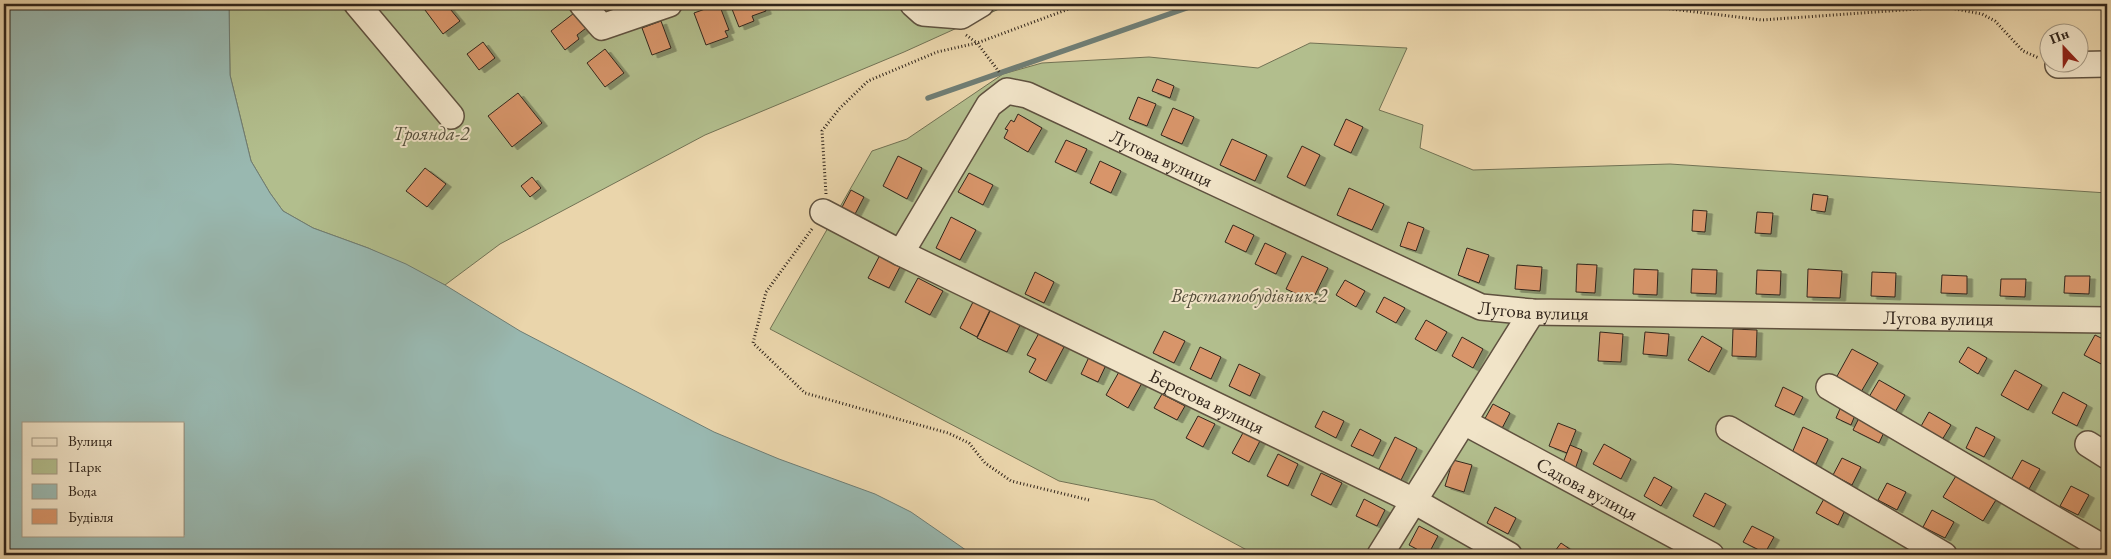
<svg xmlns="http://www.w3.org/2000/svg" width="2111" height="559" viewBox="0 0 2111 559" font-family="'EB Garamond',serif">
	<defs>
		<filter id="shadow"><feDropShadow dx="5.5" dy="3" stdDeviation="0" flood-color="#0004"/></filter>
	</defs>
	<rect width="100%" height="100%" fill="#ead5ab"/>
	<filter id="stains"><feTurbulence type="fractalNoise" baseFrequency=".004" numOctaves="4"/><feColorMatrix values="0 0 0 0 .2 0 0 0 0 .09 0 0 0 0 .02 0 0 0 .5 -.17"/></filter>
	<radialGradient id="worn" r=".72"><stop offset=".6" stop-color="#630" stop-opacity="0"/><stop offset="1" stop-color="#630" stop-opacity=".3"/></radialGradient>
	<g fill="#b2be8d" stroke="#727254">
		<path d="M229,4H1010L904,52L705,135L500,244L445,285L368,248L313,228L283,211L270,193L251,161L230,75Z"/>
		<path d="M1310,43L1407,48L1379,110L1423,125L1420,148L1473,170L1670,164L2107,193V555H1256L1154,500L1059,481L770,329L872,151L907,139L1003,74L1042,63L1149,57L1258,68Z"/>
	</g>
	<path fill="#99b8b0" stroke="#6f7d74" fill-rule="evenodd" d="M4,4H229L230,75L251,161L270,193L283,211L313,228L368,248L406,264L445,285L520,331L714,432L779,459L875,494L911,512L973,555H4ZM24,423H184V535H24Z"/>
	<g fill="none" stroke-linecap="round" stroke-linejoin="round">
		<path stroke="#6f7d74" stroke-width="5.5" d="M928,98L1198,4"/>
	</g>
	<g fill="#d8956a" stroke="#31251b" filter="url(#shadow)">
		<path d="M433,4H446L460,21L443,34L425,10Z"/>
		<path d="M719,4L729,30L725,31L728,37L706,45L694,13Z"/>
		<path d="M730,4H763L766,11L752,16L754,21L739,27Z"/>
		<path d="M578,10L590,25L577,35L579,39L565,50L551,31Z"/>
		<path d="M661,21L671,48L652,55L642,28Z"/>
		<path d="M483,42L495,58L479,70L467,54Z"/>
		<path d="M605,49L624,73L605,87L587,63Z"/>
		<path d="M1157,79L1174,86L1170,98L1152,91Z"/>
		<path d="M518,93L542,123L512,147L488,116Z"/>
		<path d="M1138,97L1156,104L1147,126L1129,119Z"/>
		<path d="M1173,108L1194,117L1182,144L1161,135Z"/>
		<path d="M1018,114L1042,128L1028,152L1004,138L1008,130L1005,129L1011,120L1014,122Z"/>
		<path d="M1346,119L1363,127L1351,153L1334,145Z"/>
		<path d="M1232,139L1267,155L1255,181L1220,165Z"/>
		<path d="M1066,140L1087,149L1076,172L1055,162Z"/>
		<path d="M1302,146L1320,155L1305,186L1287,177Z"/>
		<path d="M898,156L922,168L907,199L883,186Z"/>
		<path d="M1100,161L1121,171L1111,193L1090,183Z"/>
		<path d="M425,168L446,184L427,207L406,191Z"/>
		<path d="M969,173L993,185L983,205L958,192Z"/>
		<path d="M532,177L541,188L530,197L521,186Z"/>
		<path d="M1349,188L1384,204L1372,230L1337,215Z"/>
		<path d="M851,190L864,197L854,216L841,209Z"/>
		<path d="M1813,194L1828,196L1825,212L1811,210Z"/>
		<path d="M1693,210L1707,211L1705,232L1692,231Z"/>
		<path d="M1757,212L1773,213L1771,234L1755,233Z"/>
		<path d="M951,217L976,230L960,260L936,248Z"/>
		<path d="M1408,222L1424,228L1416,251L1400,246Z"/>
		<path d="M1233,225L1254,235L1246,252L1225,242Z"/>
		<path d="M1265,243L1286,253L1276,274L1255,264Z"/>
		<path d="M1467,248L1489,255L1479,283L1458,275Z"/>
		<path d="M881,253L902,263L889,288L868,278Z"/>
		<path d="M1302,256L1328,268L1312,301L1286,289Z"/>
		<path d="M1577,264L1597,265L1595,293L1576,292Z"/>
		<path d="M1517,265L1542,267L1540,291L1515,289Z"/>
		<path d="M1634,269L1658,270L1657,295L1633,294Z"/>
		<path d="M1692,269L1717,270L1716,294L1691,293Z"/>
		<path d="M1808,269L1842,271L1840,298L1807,297Z"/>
		<path d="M1757,270L1781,271L1780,295L1756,294Z"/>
		<path d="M1035,272L1054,282L1044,303L1025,294Z"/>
		<path d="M1872,272L1896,273L1895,297L1871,296Z"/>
		<path d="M1942,275L1967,276V294L1941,293Z"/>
		<path d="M2065,276H2090L2089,294L2064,293Z"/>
		<path d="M918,278L943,291L930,315L905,302Z"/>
		<path d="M2001,279H2026L2025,297L2000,296Z"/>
		<path d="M1345,280L1365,291L1356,307L1336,295Z"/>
		<path d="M1384,297L1405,308L1396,323L1376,312Z"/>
		<path d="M973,302L990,310L977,337L960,328Z"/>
		<path d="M993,305L1023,319L1007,352L977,338Z"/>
		<path d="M1426,320L1447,332L1436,351L1415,339Z"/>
		<path d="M1733,329L1757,330L1756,357L1732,356Z"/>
		<path d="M1164,331L1185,341L1174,363L1153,353Z"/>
		<path d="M1600,332L1623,334L1621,362L1598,361Z"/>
		<path d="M1645,332L1669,334L1667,356L1643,354Z"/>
		<path d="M1039,333L1064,347L1046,381L1029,372L1036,359L1027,355Z"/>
		<path d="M2095,335L2107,341V367L2084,355Z"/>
		<path d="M1702,336L1722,348L1709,372L1688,360Z"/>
		<path d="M1462,337L1483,349L1473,368L1452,356Z"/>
		<path d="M1200,347L1221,357L1211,379L1190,369Z"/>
		<path d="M1968,347L1987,358L1978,374L1959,362Z"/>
		<path d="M1852,349L1878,363L1861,392L1836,378Z"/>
		<path d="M1089,357L1106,365L1098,382L1081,374Z"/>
		<path d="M1239,364L1260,374L1250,396L1229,386Z"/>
		<path d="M1120,370L1142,383L1128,408L1106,395Z"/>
		<path d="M2015,370L2042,385L2028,410L2001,395Z"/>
		<path d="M1879,380L1905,395L1895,412L1869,397Z"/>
		<path d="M1783,387L1803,397L1794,415L1775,406Z"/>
		<path d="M2063,392L2087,405L2077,426L2052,413Z"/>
		<path d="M1162,394L1185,406L1177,420L1154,408Z"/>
		<path d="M1843,402L1858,408L1851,425L1836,418Z"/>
		<path d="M1493,404L1510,413L1499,434L1482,424Z"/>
		<path d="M1323,411L1344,421L1336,438L1315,427Z"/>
		<path d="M1929,412L1951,425L1942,440L1920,428Z"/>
		<path d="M1861,414L1887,426L1879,443L1853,430Z"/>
		<path d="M1198,416L1215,424L1203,447L1186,438Z"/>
		<path d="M1558,423L1576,430L1567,453L1549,446Z"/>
		<path d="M1803,427L1828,439L1816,464L1792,453Z"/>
		<path d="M1976,427L1995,437L1984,457L1966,448Z"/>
		<path d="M1360,429L1381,440L1373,456L1351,446Z"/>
		<path d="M1244,431L1261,439L1249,462L1232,453Z"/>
		<path d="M1395,437L1417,448L1401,480L1379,469Z"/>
		<path d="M1604,444L1631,459L1621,479L1593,464Z"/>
		<path d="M1570,445L1582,450L1574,472L1561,468Z"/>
		<path d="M1278,454L1298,464L1288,486L1267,476Z"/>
		<path d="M1842,458L1861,467L1852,485L1833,475Z"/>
		<path d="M1453,460L1472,465L1464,492L1445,486Z"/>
		<path d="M2022,460L2040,469L2029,489L2011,480Z"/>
		<path d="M1959,471L1999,495L1983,521L1943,497Z"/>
		<path d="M1321,473L1342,483L1331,505L1311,495Z"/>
		<path d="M1654,477L1672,487L1661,506L1644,496Z"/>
		<path d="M1887,483L1906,492L1897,510L1878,500Z"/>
		<path d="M2071,486L2089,495L2078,515L2060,506Z"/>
		<path d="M1705,493L1726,504L1714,527L1693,516Z"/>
		<path d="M1825,497L1846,508L1838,525L1816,513Z"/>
		<path d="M1364,499L1385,510L1377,526L1356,516Z"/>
		<path d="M1495,507L1516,518L1508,534L1487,523Z"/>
		<path d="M1932,510L1954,522L1945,538L1923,527Z"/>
		<path d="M1419,526L1438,536L1428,555L1409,545Z"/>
		<path d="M1752,526L1774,537L1765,553L1743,542Z"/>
		<path d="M1561,543L1574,552L1572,555H1552Z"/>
	</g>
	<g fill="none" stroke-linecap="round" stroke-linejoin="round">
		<defs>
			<g id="minor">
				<path d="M357,4L451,116"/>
				<path d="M582,4L602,27L669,4"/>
				<path d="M913,4L923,13L961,16L981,4"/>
				<path d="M2058,65L2107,64"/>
				<path id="s1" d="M823,212L901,253L1414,501L1509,555"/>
				<path id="s2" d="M901,253L989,105L1007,91L1027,95L1481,307L1532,312L2107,320"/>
				<path d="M1829,387L2107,550"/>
				<path id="s3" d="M1464,422L1711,555"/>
				<path d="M1729,429L1944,555"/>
				<path d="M2088,444L2107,456"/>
				<path d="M1380,555L1532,312"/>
			</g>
		</defs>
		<use href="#minor" stroke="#5f513f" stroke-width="28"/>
		<g stroke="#31251b" stroke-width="3" stroke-dasharray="1 2.5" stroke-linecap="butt">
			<path d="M1631,4L1762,20L1945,7L1982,14L1995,21L2023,51L2039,58"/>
			<path d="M966,35L977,43L1000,73"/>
			<path d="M826,194L822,131L839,109L868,81L937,52L977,43L1082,4"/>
			<path d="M812,229L766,292L753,343L805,393L948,433L969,443L985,463L1011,481L1089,500"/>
		</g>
		<use href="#minor" stroke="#f1e4c8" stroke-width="25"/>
	</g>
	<g text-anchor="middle" stroke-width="4" stroke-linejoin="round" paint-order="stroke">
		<g font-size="19" font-style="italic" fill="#514b38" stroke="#f1e4c8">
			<text x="431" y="140">Троянда-2</text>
			<text x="1249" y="302">Верстатобудівник-2</text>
		</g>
		<g font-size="19" fill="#31251b" stroke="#f1e4c8">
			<text dy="7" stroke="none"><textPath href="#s2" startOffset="364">Лугова вулиця</textPath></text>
			<text dy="7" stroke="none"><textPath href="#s2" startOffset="769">Лугова вулиця</textPath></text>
			<text dy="7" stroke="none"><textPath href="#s2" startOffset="1174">Лугова вулиця</textPath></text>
			<text dy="7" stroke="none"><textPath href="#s1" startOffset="428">Берегова вулиця</textPath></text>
			<text dy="7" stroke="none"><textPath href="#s3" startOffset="140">Садова вулиця</textPath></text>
		</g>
	</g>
	<rect width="2111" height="559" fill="none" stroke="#ead5ab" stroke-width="20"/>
	<rect x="5" y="5" width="2101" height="549" fill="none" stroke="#31251b" stroke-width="2.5"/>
	<rect x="10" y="10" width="2091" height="539" fill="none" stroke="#31251b"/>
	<rect x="22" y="422" width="162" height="115" fill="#f1e4c8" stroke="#a49883"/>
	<rect x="32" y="438" width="25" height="8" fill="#f1e4c8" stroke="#a49883"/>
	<text x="68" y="446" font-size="15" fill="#31251b">Вулиця</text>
	<rect x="32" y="459" width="25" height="15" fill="#b2be8d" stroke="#a49883"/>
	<text x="68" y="472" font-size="15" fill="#31251b">Парк</text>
	<rect x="32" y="484" width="25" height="15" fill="#99b8b0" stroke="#a49883"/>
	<text x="68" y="496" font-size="15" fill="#31251b">Вода</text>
	<rect x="32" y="509" width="25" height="15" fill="#d8956a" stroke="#a49883"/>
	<text x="68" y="522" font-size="15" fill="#31251b">Будівля</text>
	<g transform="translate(2064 48) rotate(338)"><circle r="24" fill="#f1e4c8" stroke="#a49883"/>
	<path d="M0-4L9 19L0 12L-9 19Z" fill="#8f2418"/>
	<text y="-8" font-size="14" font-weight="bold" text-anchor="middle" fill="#31251b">Пн</text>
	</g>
	<rect width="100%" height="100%" filter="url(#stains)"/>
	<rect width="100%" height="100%" fill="url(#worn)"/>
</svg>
